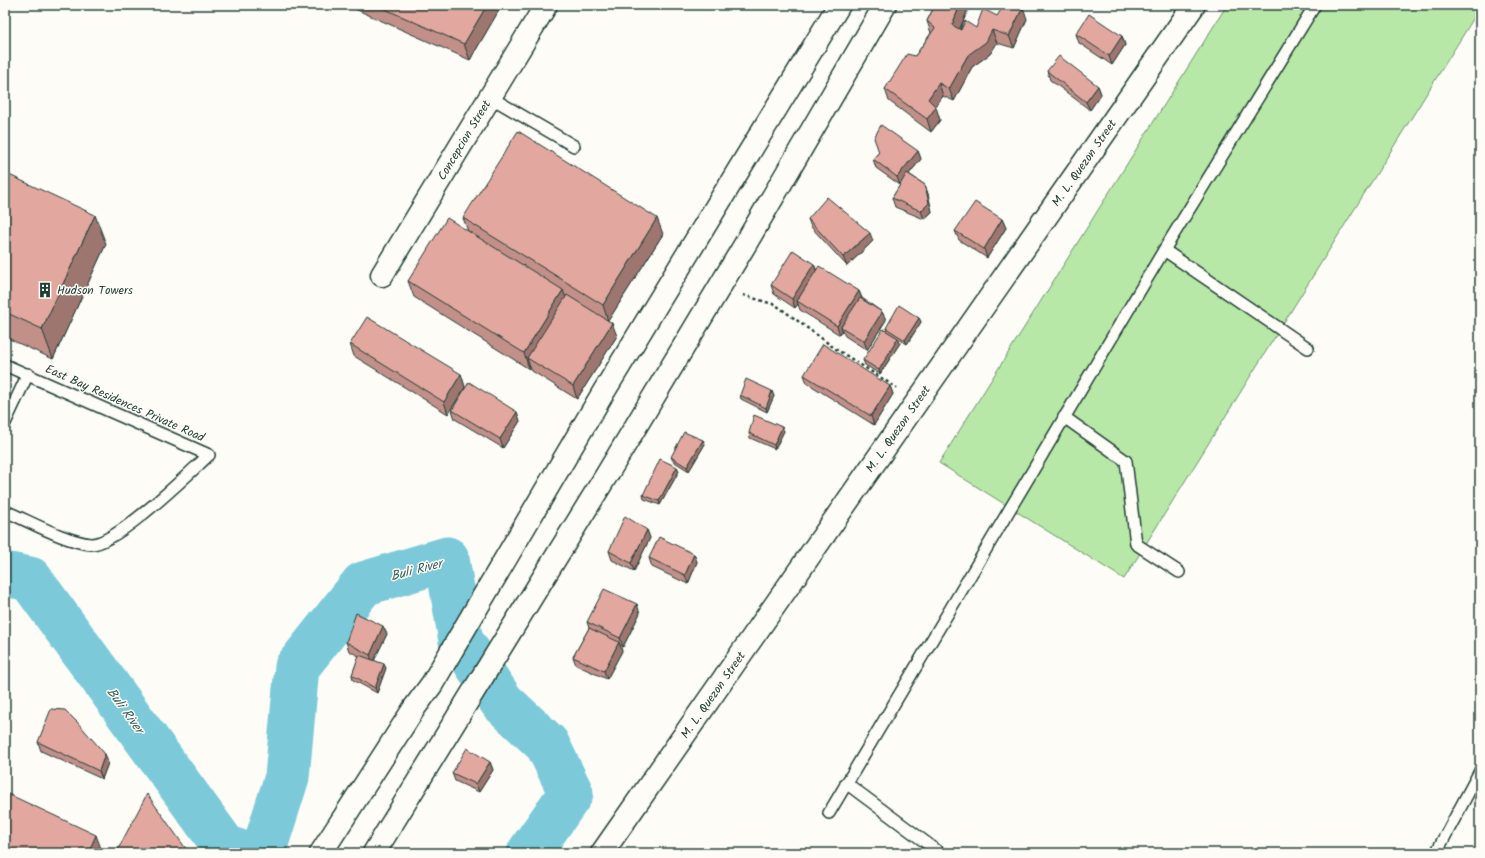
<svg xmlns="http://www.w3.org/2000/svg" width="1485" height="858" viewBox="0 0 1485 858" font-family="Kalam,sans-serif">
	<rect width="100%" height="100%" fill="#fdfcf7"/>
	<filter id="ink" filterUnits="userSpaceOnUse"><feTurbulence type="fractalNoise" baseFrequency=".025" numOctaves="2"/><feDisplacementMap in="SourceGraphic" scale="8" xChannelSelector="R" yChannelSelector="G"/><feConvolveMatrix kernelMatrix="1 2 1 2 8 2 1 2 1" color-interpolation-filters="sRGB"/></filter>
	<g filter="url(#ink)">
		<path fill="#b8e8a7" stroke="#6c926e" d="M1227,5H1480V8L1124,579L939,463Z"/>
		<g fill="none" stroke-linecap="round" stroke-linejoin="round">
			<g stroke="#7bcad9" stroke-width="45">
				<path d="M5,574L30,579L225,847L242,853"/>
				<path d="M263,853L287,777L297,667L363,584L447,559L461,641L502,702L547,744L571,793L529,853"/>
			</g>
			<defs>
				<g id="lane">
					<path d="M490,97L574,146"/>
					<path d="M1164,250L1308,348"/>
					<path d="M5,365L209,455C189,473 116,545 91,544C66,542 29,521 5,511"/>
					<path d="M1064,417L1126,461L1136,544L1179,572"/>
					<path d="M5,423L28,374"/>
					<path d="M846,783L940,853"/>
					<path d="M829,813L1164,250L1315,5"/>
					<path d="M1436,853L1480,771"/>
				</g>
				<g id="street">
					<path d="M382,275L546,5"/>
					<path d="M321,853L415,707L432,684L603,393L839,5"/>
					<path d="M374,853L606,476L746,243L885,5"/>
				</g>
				<path id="secondary" d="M602,853L1194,5"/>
			</defs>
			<use href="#lane" stroke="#1f3d34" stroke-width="14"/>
			<use href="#street" stroke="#1f3d34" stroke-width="25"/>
			<use href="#secondary" stroke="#1f3d34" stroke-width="25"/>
			<path stroke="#1f3d34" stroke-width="2.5" stroke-dasharray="3 3" stroke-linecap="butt" d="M743,295L776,305L836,349L897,388"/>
			<use href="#lane" stroke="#fdfcf7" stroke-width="11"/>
			<use href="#street" stroke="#fdfcf7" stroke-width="22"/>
			<use href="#secondary" stroke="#fdfcf7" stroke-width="22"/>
		</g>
		<g fill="#c29089" stroke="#1f3d34">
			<path d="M346,5H502L470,60Z"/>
			<path d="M935,5H964L967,12L960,30H961L976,28L997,16L1027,19L1014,48L997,43L990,54L972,67L954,101L943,96L935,107L940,120L931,132L889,101L885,89L915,56L931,33L927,21Z"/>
			<path d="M1076,34L1122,36L1125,45L1112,65L1079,43Z"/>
			<path d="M1047,71L1098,86L1101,94L1090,110L1050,80Z"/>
			<path d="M918,151L921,159L909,174L925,185L928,194L932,212L924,219L895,207L892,198L900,185L876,168L873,159L879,152Z"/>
			<path d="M5,173L106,244L53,359L5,337Z"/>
			<path d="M463,218L663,234L608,321L617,336L577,399L532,371L530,367L529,369L414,297L408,281L468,231Z"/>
			<path d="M808,219L873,241L847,266L811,227Z"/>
			<path d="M1002,219L1006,228L987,258L959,240L955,231Z"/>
			<path d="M814,264L816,269L859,291L862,298L882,312L886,320L867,350L845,336L842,330L840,335L800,310L798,304L795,308L774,294L771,285Z"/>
			<path d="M919,318L921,322L907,344L898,339L900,343L880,374L865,365L863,360L887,332L886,328Z"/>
			<path d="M350,344L461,374L465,387L448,414L354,356Z"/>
			<path d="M804,375L890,386L893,394L874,425L807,383Z"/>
			<path d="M740,395L774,396L767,412L741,399Z"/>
			<path d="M452,410L517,412L520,421L503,448L455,419Z"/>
			<path d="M784,431L775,449L750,438L749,433Z"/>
			<path d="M703,440L705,444L689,471L673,461L671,457Z"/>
			<path d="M677,467L679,471L660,505L644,499L643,495Z"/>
			<path d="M647,530L650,538L634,571L612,560L609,551Z"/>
			<path d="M694,554L697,562L688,584L652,567L649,558Z"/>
			<path d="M640,613L623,647L620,645L622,651L607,679L576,665L573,657L589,628L587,622Z"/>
			<path d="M387,634L374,660L386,668L377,693L353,680L352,675L359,656L349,651L346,642Z"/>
			<path d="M38,742L105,754L108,763L102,779L41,751Z"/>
			<path d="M490,762L493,770L479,792L455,781L452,773Z"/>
		</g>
		<g fill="#9e766f" stroke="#1f3d34">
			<path d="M487,5H502L470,60L464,44Z"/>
			<path d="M960,5H964L967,12L956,37L952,25Z"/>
			<path d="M1023,7L1027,19L1014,48L1009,36Z"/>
			<path d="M992,30L997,43L990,54L972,67L954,101L949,89L968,55Z"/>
			<path d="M1122,36L1125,45L1112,65L1109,56Z"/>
			<path d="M939,83L943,96L932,111L928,99Z"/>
			<path d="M1098,86L1101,94L1090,110L1086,102Z"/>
			<path d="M936,107L940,120L931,132L927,119Z"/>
			<path d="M918,151L921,159L900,185L897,177Z"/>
			<path d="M925,185L928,194L932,212L924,219L921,211Z"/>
			<path d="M95,215L106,244L53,359L42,329Z"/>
			<path d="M657,218L663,234L608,321L603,305Z"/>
			<path d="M1002,219L1006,228L987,258L984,249Z"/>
			<path d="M870,233L873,241L847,266L843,257Z"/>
			<path d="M814,264L817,273L797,301L798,304L795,308L792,299Z"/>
			<path d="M563,290L569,306L527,358L530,367L529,369L524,353Z"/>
			<path d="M859,291L862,299L841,327L842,330L840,335L837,326Z"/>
			<path d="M882,312L886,320L867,350L864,341Z"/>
			<path d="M919,318L921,322L907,344L905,340Z"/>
			<path d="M612,323L617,336L577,399L573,386Z"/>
			<path d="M898,338L900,343L880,374L879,370Z"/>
			<path d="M461,374L465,387L448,414L444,402Z"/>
			<path d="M890,386L893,394L874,425L871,416Z"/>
			<path d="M772,391L774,396L767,412L766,408Z"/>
			<path d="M517,412L520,421L503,448L500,439Z"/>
			<path d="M782,427L784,431L775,449L774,445Z"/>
			<path d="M703,440L705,444L689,471L687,467Z"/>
			<path d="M677,467L679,471L660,505L659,501Z"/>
			<path d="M647,530L650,538L634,571L631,563Z"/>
			<path d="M694,554L697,562L688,584L685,575Z"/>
			<path d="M637,604L640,613L623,647L620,638Z"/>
			<path d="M383,626L387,634L373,663L370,655Z"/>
			<path d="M619,642L622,651L607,679L604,671Z"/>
			<path d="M384,664L386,668L377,693L375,688Z"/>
			<path d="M105,754L108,763L102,779L99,771Z"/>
			<path d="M490,762L493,770L479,792L476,784Z"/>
			<path d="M96,835L102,851L101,853H88Z"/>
		</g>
		<g fill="#e2a89f" stroke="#1f3d34">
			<path d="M376,5H487L464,44Z"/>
			<path d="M935,5H960L952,25L961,30L965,21L976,28L983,9L997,16L1004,5H1020L1023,7L1009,36L992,30L986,42L968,55L949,89L939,83L928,99L936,107L927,119L885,89L907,54L915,56L935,28L927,21Z"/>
			<path d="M1089,14L1122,36L1109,56L1076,34Z"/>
			<path d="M1059,56L1098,86L1086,102L1047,71Z"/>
			<path d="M881,125L918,151L897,177L873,159L879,152L874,138Z"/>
			<path d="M518,131L657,218L603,305L463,218Z"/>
			<path d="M5,173L95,215L42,329L5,312Z"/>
			<path d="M907,173L925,185L929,203L921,211L892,198Z"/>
			<path d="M827,197L870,233L843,257L808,219Z"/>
			<path d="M975,202L1002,219L984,249L955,231Z"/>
			<path d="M447,218L563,290L524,353L408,281Z"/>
			<path d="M793,250L814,264L792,299L771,285Z"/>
			<path d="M819,266L859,291L837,326L797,301Z"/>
			<path d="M567,295L612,323L573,386L527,358Z"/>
			<path d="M860,298L882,312L864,341L841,327Z"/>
			<path d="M899,305L919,318L905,340L886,328Z"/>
			<path d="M367,317L461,374L444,402L350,344Z"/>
			<path d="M883,329L898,338L879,370L863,360Z"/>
			<path d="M823,344L890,386L871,416L804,375Z"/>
			<path d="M746,379L772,391L766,408L740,395Z"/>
			<path d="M469,382L517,412L500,439L452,410Z"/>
			<path d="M754,415L782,427L774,445L749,433Z"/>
			<path d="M684,432L703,440L687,467L671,457Z"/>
			<path d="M660,459L677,467L659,501L643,495Z"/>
			<path d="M625,516L647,530L631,563L609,551Z"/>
			<path d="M659,537L694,554L685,575L649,558Z"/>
			<path d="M604,589L637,604L620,638L587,622Z"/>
			<path d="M356,613L383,626L370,655L346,642Z"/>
			<path d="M589,628L619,642L604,671L573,657Z"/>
			<path d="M359,655L384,664L375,688L352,675Z"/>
			<path d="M51,709L65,710L78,723L105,754L99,771L38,742Z"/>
			<path d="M467,748L490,762L476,784L452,773Z"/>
			<path d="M6,793L96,835L88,853H5V794Z"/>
			<path d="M147,794L189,853H116Z"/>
		</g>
	</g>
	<defs>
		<symbol id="building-bare" viewBox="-9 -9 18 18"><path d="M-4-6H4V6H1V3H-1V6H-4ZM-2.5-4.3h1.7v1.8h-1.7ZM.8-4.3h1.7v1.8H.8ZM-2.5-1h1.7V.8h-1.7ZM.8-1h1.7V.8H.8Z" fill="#1f3d34" stroke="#fdfcf7" stroke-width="2.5" paint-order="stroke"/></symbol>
	</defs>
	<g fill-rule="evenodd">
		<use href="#building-bare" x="34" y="279" width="22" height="22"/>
	</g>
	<g text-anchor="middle" stroke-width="3" stroke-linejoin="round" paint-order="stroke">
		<g font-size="12" fill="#1f3d34" stroke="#fdfcf7">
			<text transform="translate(464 140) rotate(-59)" y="4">Concepcion Street</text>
			<text transform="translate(1084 163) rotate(-55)" y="4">M. L. Quezon Street</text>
			<text transform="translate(125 403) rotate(24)" y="4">East Bay Residences Private Road</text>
			<text transform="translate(898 429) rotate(-55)" y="4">M. L. Quezon Street</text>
			<text transform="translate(713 695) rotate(-55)" y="4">M. L. Quezon Street</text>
		</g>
		<g font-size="12" fill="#1f3d34" stroke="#fdfcf7" text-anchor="start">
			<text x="57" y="294">Hudson Towers</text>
		</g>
		<g font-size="13" font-style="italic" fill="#36605d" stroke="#fdfcf7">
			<text transform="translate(416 569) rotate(-15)" y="5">Buli River</text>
			<text transform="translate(126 710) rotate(54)" y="5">Buli River</text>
		</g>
	</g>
	<rect width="1485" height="858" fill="none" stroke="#fdfcf7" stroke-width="20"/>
	<rect x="10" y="10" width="1465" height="838" fill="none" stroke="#1f3d34" stroke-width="1.5" filter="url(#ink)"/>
</svg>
